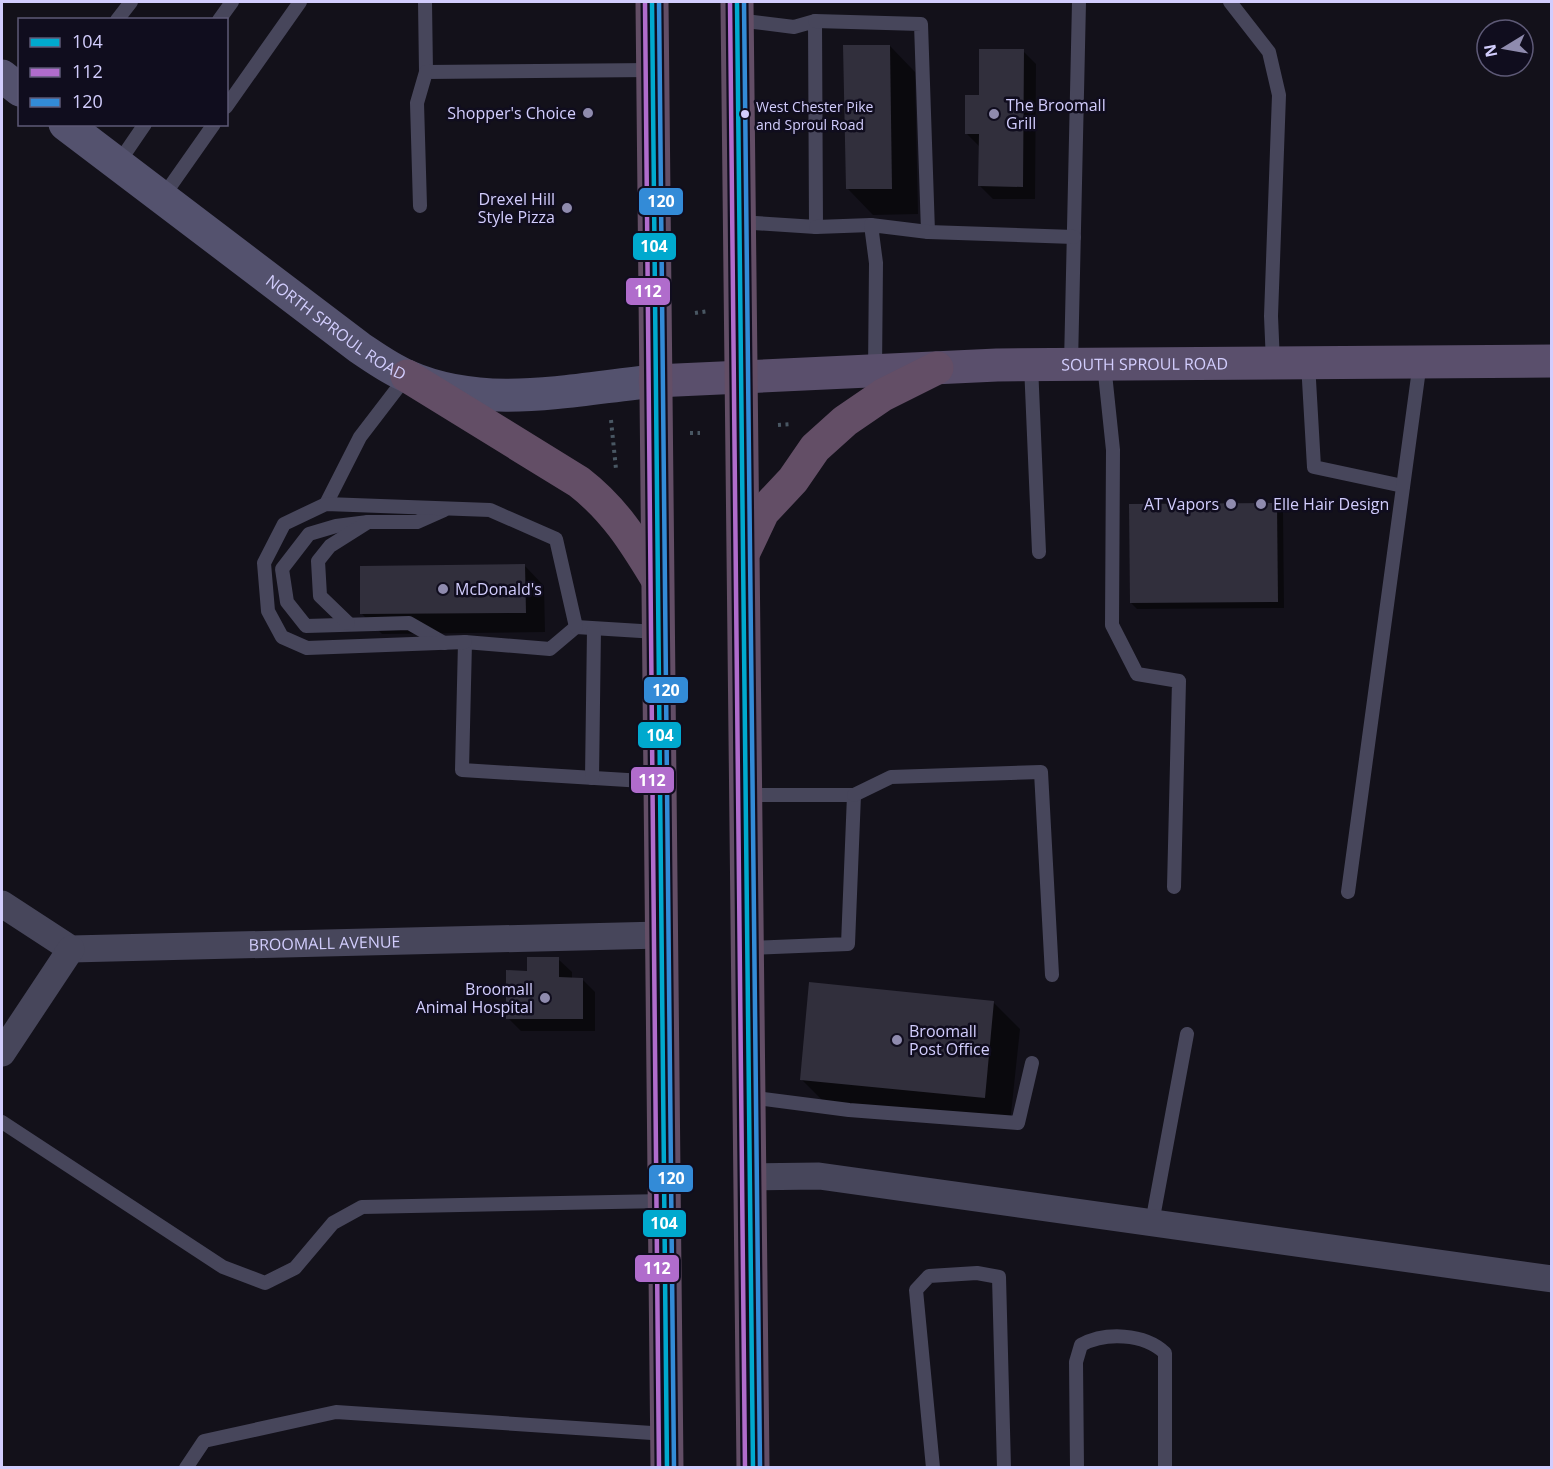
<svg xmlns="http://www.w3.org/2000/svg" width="1553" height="1469" viewBox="0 0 1553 1469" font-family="'Open Sans',sans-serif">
	<rect width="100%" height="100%" fill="#13111a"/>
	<g fill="#0007">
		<path d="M890,46L915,72L918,214L873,215L848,189Z"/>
		<path d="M1023,51L1036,64L1035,199H993L980,186V147L967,134L981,96Z"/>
		<path d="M1277,505L1283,511L1284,608L1137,609L1131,603Z"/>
		<path d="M525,566L544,586L545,632L382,634L362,614Z"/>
		<path d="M558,959L572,972V979H582L595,992V1031H521L508,1018L528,972Z"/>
		<path d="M994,1003L1020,1029L1010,1123L827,1105L801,1079Z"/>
	</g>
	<g fill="#312f3c">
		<path d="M843,45H890L892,189H846Z"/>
		<path d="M979,49H1024L1023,187L978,186L979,134H965V95H979Z"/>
		<path d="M1277,503L1278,602L1130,603L1129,504Z"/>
		<path d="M525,564L526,613L360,614V566Z"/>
		<path d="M527,957H559V977L583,978V1019H506V970L527,971Z"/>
		<path d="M809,982L994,1001L985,1098L800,1080Z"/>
	</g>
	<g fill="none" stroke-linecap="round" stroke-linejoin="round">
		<g stroke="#495763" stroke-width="4" stroke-dasharray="3 4.5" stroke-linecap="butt">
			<path d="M695,313L709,311"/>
			<path d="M611,420L616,469"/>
			<path d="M778,425L792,424"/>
			<path d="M690,433H700"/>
		</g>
		<g stroke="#47465b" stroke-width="14">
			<path d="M425,2L426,72"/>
			<path d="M1230,2L1269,52L1279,95L1271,316L1273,363"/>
			<path d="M117,20L131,2"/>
			<path d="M219,20L232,2"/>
			<path d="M737,20L794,27L815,21L816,227L739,222"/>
			<path d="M815,21L921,24L928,232"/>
			<path d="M226,107L300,2"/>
			<path d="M117,165L145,124"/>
			<path d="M162,198L214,124"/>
			<path d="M420,206L417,103L426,72L652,70"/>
			<path d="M816,227L871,225"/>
			<path d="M1308,363L1314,467L1403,486"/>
			<path d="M1071,364L1079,2"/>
			<path d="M1104,364L1113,450L1112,625L1137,674L1179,681L1174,887"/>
			<path d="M1031,365L1039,552"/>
			<path d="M875,371L876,263L871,225L928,232L1074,237"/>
			<path d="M326,504L360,437L406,377"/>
			<path d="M368,522L336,526L309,534L282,569L287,602L306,626L409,623L444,643"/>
			<path d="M348,623L320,596L318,561L330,546L368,522H417L444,510"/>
			<path d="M657,632L576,627L550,649L465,642L462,770L660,782"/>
			<path d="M465,642L307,648L282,637L268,611L264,563L284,524L326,504L490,510L556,539L576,627"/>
			<path d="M592,778L594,629"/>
			<path d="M746,795H854L848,944L747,948"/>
			<path d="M854,795L891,777L1041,772L1052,975"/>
			<path d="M1348,892L1420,362"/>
			<path d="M749,1097L849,1110L1018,1123L1032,1063"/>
			<path d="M2,1122L223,1267L265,1283L295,1268L333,1223L362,1207L664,1201"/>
			<path d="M1152,1223L1187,1034"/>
			<path d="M186,1468L204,1441L336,1412L667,1434"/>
			<path d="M933,1468L916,1290L929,1276L977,1273L999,1277L1004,1468"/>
			<path d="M1077,1468L1076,1362L1081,1345C1105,1332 1144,1333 1165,1353V1468"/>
		</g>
		<g stroke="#47465b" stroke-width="27">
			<path id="s1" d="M2,904L71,949L661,935"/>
			<path d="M2,1053L71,949"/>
			<path d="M750,1177L819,1176L1552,1279"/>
		</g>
		<g stroke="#54526e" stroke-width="33">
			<path d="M2,76L20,90"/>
			<path id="s2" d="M65,124L360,348C375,358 390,369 407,376C486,411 573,389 655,381"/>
		</g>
		<path stroke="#5a4f6c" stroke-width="33" id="s3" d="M655,381L997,365L1552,361"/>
		<g stroke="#634e66" stroke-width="33">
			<path d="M652,2L667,1468"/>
			<path d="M737,2L753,1468"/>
			<path d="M407,376L579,482C614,509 634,541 657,579"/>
			<path d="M745,550L763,512L793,480L815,448L845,421L883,395L937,368"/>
		</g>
		<defs>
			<g id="bus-1">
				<path d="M652,2L667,1468"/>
				<path d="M737,2L753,1468"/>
			</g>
			<g id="bus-2">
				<path d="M645,2L659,1468"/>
				<path d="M730,2L745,1468"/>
			</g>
			<g id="bus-3">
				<path d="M659,2L674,1468"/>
				<path d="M744,2L760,1468"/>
			</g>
		</defs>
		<use href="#bus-1" stroke="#100d1e" stroke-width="9"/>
		<use href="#bus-2" stroke="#100d1e" stroke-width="9"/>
		<use href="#bus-3" stroke="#100d1e" stroke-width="9"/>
		<use href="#bus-1" stroke="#00a9ce" stroke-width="4.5"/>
		<use href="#bus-2" stroke="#b06ccc" stroke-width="4.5"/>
		<use href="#bus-3" stroke="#338bd7" stroke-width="4.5"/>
	</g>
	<g fill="#8f8bae" stroke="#100d1e" stroke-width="2">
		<circle cx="588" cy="113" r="6"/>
		<circle cx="994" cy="114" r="6"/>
		<circle cx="567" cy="208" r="6"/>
		<circle cx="1231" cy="504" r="6"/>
		<circle cx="1261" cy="504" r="6"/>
		<circle cx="443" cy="589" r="6"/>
		<circle cx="545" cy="998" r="6"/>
		<circle cx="897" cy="1040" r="6"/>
	</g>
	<circle fill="#d2cdfd" stroke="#100d1e" stroke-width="2" cx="745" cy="114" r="5"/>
	<g text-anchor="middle" stroke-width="5" stroke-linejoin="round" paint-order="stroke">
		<g font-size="14" fill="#d2cdfd" stroke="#100d1e" text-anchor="start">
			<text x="756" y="112">West Chester Pike<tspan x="756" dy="18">and Sproul Road</tspan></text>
		</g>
		<g font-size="16" fill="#d2cdfd" stroke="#100d1e" text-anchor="start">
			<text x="1006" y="111">The Broomall<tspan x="1006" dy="18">Grill</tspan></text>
			<text x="576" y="119" text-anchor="end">Shopper's Choice</text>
			<text x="555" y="205" text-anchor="end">Drexel Hill<tspan x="555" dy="18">Style Pizza</tspan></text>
			<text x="1219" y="510" text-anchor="end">AT Vapors</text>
			<text x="1273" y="510">Elle Hair Design</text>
			<text x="455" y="595">McDonald's</text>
			<text x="533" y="995" text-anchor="end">Broomall<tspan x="533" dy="18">Animal Hospital</tspan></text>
			<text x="909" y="1037">Broomall<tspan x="909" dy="18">Post Office</tspan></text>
		</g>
		<g font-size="16" fill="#d2cdfd" stroke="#100d1e">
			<text dy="6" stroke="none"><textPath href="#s2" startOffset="339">NORTH SPROUL ROAD</textPath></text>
			<text dy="6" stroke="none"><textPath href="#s3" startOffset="490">SOUTH SPROUL ROAD</textPath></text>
			<text dy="6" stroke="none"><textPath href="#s1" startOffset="336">BROOMALL AVENUE</textPath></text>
		</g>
	</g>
	<g stroke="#100d1e" stroke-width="2">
		<rect x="638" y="187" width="46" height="29" rx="6" fill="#338bd7"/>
		<rect x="632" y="232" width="45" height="29" rx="6" fill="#00a9ce"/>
		<rect x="625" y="277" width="46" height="29" rx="6" fill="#b06ccc"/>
		<rect x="643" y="676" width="46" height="28" rx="6" fill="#338bd7"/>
		<rect x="637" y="721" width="45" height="28" rx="6" fill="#00a9ce"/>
		<rect x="630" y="766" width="45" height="28" rx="6" fill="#b06ccc"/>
		<rect x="648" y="1164" width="46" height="29" rx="6" fill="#338bd7"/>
		<rect x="642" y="1209" width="45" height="29" rx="6" fill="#00a9ce"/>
		<rect x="634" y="1254" width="46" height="29" rx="6" fill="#b06ccc"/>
	</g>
	<g font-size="16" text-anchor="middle" font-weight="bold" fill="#fff">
		<text x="661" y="207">120</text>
		<text x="654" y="252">104</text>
		<text x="648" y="297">112</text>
		<text x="666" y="696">120</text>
		<text x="660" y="741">104</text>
		<text x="652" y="786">112</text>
		<text x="671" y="1184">120</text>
		<text x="664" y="1229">104</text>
		<text x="657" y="1274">112</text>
	</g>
	<rect width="1553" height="1469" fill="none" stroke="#d2cdfd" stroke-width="6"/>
	<rect x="18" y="18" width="210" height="108" fill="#100d1e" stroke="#5e5a77" stroke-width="1.5"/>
	<rect x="30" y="38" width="30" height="9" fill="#00a9ce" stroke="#5e5a77" stroke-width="1.5"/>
	<text x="72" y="48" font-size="18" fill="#d2cdfd">104</text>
	<rect x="30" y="68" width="30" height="9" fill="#b06ccc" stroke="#5e5a77" stroke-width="1.5"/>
	<text x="72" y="78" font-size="18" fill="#d2cdfd">112</text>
	<rect x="30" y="98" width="30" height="9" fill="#338bd7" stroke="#5e5a77" stroke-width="1.5"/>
	<text x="72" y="108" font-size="18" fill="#d2cdfd">120</text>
	<g transform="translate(1505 48) rotate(259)"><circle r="28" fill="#100d1e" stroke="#5e5a77" stroke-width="1.5"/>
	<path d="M0-4.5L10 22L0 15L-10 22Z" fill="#8f8bae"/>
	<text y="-9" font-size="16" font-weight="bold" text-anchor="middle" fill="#d2cdfd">N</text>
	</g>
</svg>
